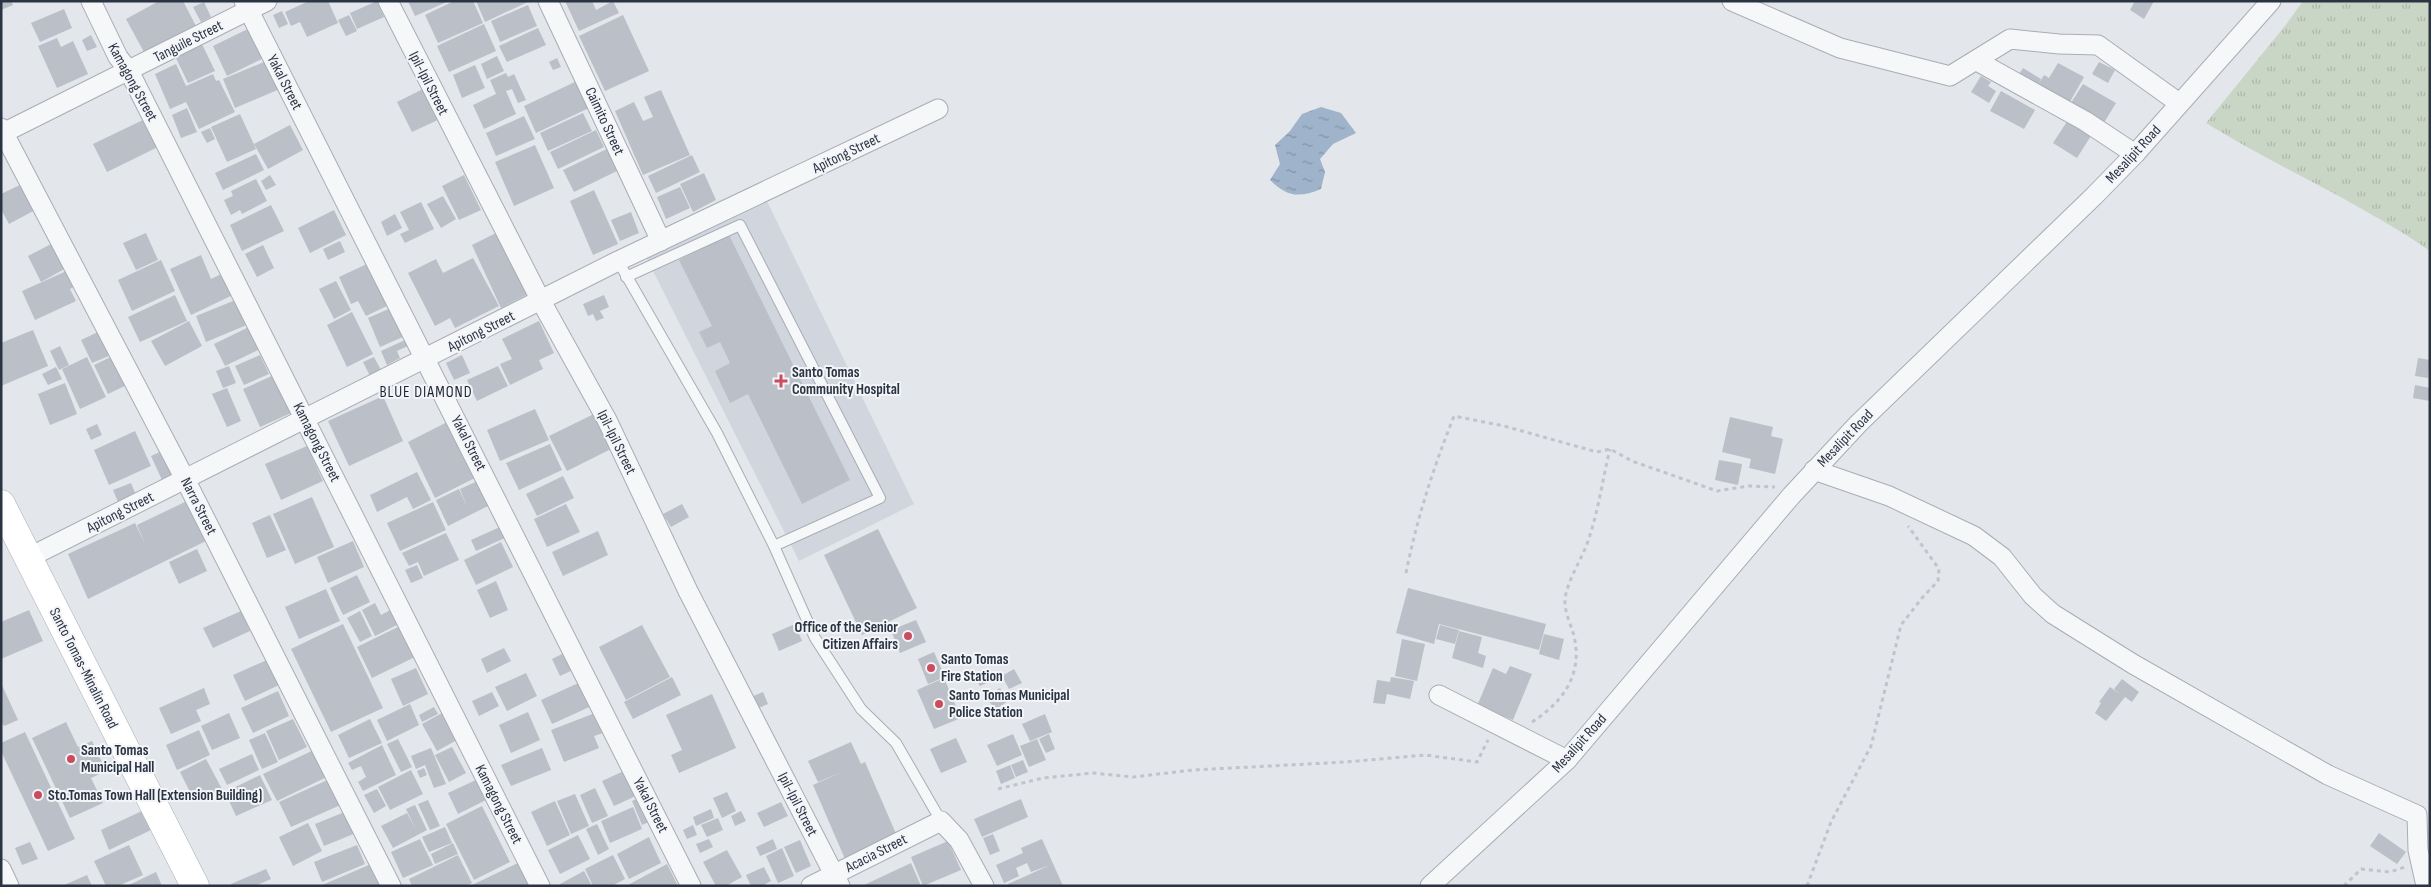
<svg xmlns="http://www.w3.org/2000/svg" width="2431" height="887" viewBox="0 0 2431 887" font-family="'Sofia Sans Condensed',sans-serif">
	<defs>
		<pattern id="grass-tufts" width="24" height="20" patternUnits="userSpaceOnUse" patternTransform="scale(1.25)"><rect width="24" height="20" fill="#c9d5c5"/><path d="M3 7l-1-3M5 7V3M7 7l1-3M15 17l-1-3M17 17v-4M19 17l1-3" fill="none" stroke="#adb7aa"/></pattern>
		<pattern id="water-ripples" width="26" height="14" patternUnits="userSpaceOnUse" patternTransform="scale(1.25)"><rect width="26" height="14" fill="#9fb4ca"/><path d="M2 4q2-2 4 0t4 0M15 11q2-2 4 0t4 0" fill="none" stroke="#8293a6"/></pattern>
	</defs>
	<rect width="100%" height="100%" fill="#e3e6eb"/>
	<path fill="#d1d5dd" d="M765,197L914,504L799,561L646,257Z"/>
	<path fill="url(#grass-tufts)" d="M2303,1H2430V251C2359,202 2279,168 2206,123L2285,26Z"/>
	<path fill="url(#water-ripples)" d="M1321,107L1341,113L1356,133L1333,144L1320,159L1325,172L1321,189C1299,198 1287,197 1270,180L1280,164L1275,145L1290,131L1302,114Z"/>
	<g fill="#bbbfc8">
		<path d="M1,1H11L13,5L1,10Z"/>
		<path d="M159,1H183L196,26L145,54L126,19Z"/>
		<path d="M309,1H328L338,23L307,37L300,22L291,26L285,12Z"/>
		<path d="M377,1L384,17L357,29L350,13Z"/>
		<path d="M408,1H449L415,16Z"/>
		<path d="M454,1H473L483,23L438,43L425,15Z"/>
		<path d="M476,1H530L485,22Z"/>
		<path d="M565,1H592L596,10L613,1L619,13L579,31Z"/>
		<path d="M2135,1H2154L2144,19L2130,10Z"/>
		<path d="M204,2L211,17L201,22L193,7Z"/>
		<path d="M528,5L537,26L500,42L491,21Z"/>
		<path d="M64,9L72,28L40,42L31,23Z"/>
		<path d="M282,11L288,24L279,28L273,15Z"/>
		<path d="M349,15L357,31L346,36L338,20Z"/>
		<path d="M623,15L649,71L605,91L579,36Z"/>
		<path d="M484,24L496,51L449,72L437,46Z"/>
		<path d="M254,26L268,56L227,76L213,46Z"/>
		<path d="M538,28L546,45L507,62L499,46Z"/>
		<path d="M91,35L97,47L87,51L82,40Z"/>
		<path d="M57,38L61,47L73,41L88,74L57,88L38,46Z"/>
		<path d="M202,44L215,71L188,83L175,56Z"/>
		<path d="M497,56L504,71L487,79L481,64Z"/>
		<path d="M557,58L561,67L553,70L549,62Z"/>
		<path d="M264,62L282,88L235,108L223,79Z"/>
		<path d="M2099,62L2115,70L2108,83L2092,74Z"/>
		<path d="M2058,63L2084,77L2067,107L2016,79L2023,68L2041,79L2038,85L2044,75L2049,78Z"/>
		<path d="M176,64L186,86L213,74L216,81L219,80L235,112L199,129L186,102L170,109L155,74Z"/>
		<path d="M475,65L485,88L462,98L453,75Z"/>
		<path d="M506,73L508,77L514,74L526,100L518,103L512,89L506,91L516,114L484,129L473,105L496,94L490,80Z"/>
		<path d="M1981,76L1991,82L1988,86L1996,91L1989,103L1971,92Z"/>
		<path d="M577,81L589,108L536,133L524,106Z"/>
		<path d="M2083,84L2116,103L2102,126L2069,106Z"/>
		<path d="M425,88L440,119L412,132L397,102Z"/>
		<path d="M661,90L690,155L643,175L615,111L634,102L643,121L653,117L644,97Z"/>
		<path d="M2001,91L2035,110L2024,129L1990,111Z"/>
		<path d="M187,108L197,132L181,138L172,115Z"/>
		<path d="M583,113L592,131L548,151L540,133Z"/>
		<path d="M240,114L256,149L227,162L211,127Z"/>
		<path d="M524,116L535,139L496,156L486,133Z"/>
		<path d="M2070,117L2094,131L2077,158L2053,143Z"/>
		<path d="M145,119L158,147L107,172L93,144Z"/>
		<path d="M290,125L303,150L268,169L254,144Z"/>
		<path d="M210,128L215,139L207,143L201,132Z"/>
		<path d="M596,130L604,147L558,169L550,152Z"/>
		<path d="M535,145L554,188L514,206L495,162Z"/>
		<path d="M611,147L621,169L574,192L563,170Z"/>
		<path d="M256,154L264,170L223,190L215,173Z"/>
		<path d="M692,155L700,172L656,193L648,176Z"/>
		<path d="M704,173L716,200L693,212L680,184Z"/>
		<path d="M270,175L276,185L266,190L261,181Z"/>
		<path d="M464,175L481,210L459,220L442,186Z"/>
		<path d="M256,179L267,201L242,214L240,210L231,215L224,200L233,196L231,191Z"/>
		<path d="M24,183L37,209L9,224L1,209V194Z"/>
		<path d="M680,187L690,208L666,219L657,197Z"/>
		<path d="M594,190L618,244L593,255L570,201Z"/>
		<path d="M443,196L456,219L441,228L427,204Z"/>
		<path d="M421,202L434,229L405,243L400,234L409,230L400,212Z"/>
		<path d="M271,205L284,231L242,251L230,225Z"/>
		<path d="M334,210L346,235L310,253L298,228Z"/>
		<path d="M631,212L639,233L620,241L611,220Z"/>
		<path d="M395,214L402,228L387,236L381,222Z"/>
		<path d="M500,231L528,294L501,308L472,245Z"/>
		<path d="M146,233L158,260L136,270L123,243Z"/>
		<path d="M729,235L850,480L802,504L748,394L730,403L715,371L730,363L720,342L707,348L699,332L712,326L679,260Z"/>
		<path d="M340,241L345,252L328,260L323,249Z"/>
		<path d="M55,242L68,267L41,282L28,256Z"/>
		<path d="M263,245L274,268L257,277L245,254Z"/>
		<path d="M201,255L211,279L225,272L235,294L191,315L170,269Z"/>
		<path d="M473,258L499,306L455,328L450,318L435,326L408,273L436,259L443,273Z"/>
		<path d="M161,260L175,291L132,311L118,280Z"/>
		<path d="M369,263L389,305L366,316L358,301L351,304L339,277Z"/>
		<path d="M71,269L78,284L70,289L76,301L35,320L22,291Z"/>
		<path d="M336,281L351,310L334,319L319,289Z"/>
		<path d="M175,295L187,321L140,342L128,317Z"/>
		<path d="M604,295L609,307L600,311L604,318L596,321L593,314L588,316L583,304Z"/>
		<path d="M238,299L249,324L206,342L196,316Z"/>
		<path d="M393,307L405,336L380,347L368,318Z"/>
		<path d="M352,312L373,354L347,367L327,325Z"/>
		<path d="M189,321L202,346L165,366L151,341Z"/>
		<path d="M539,321L554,353L539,360L543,369L510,385L500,364L512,359L502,339Z"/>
		<path d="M251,326L262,348L225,366L214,344Z"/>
		<path d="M33,330L48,366L1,386V343Z"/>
		<path d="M98,332L109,356L92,363L81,340Z"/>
		<path d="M405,340L408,346L397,351L400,358L387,365L381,351Z"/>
		<path d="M60,346L69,365L59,370L50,351Z"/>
		<path d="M117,354L131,383L108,394L94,365Z"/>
		<path d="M260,355L269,374L244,385L235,366Z"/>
		<path d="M462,355L470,373L454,380L446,363Z"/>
		<path d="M87,357L106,397L80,409L62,369Z"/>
		<path d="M374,357L381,370L370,376L363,362Z"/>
		<path d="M2418,358L2430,360L2428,378L2415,376Z"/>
		<path d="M229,366L236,383L223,388L216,371Z"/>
		<path d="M498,366L508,386L477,401L467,380Z"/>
		<path d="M56,367L62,379L48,385L42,374Z"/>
		<path d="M274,375L291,413L260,427L243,389Z"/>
		<path d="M65,383L77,414L50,425L38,394Z"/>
		<path d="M2415,385L2430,388V401L2413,398Z"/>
		<path d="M227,388L241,421L227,427L212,394Z"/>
		<path d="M383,396L403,441L349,466L328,421Z"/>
		<path d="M535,409L549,440L500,461L487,430Z"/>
		<path d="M598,412L615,447L567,471L549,436Z"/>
		<path d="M1730,417L1773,427L1771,436L1783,439L1775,474L1749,468L1751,459L1722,452Z"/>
		<path d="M455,418L483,474L435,498L408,442Z"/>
		<path d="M97,424L102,435L91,440L86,429Z"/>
		<path d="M135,431L151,466L109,485L94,450Z"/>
		<path d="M550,444L562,470L519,490L506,463Z"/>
		<path d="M307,446L323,481L281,500L265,464Z"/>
		<path d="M166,449L177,473L162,480L151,456Z"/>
		<path d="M1719,460L1742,464L1738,485L1715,480Z"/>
		<path d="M417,472L431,500L413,509L407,497L377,512L370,495Z"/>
		<path d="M563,476L574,498L537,516L526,494Z"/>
		<path d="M484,478L496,502L448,526L436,500L459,489L467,507L460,489Z"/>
		<path d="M131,483L136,495L118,502L113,490Z"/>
		<path d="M312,497L334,547L295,564L273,514Z"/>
		<path d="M187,501L206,541L88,599L68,554L135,523L145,544L137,525Z"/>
		<path d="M433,502L446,530L400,551L387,523Z"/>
		<path d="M566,504L580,532L547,547L534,519Z"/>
		<path d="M682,504L689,517L671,527L663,514Z"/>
		<path d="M270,515L286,550L267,558L252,523Z"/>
		<path d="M500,527L505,538L476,551L471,540Z"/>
		<path d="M878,529L917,608L862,635L824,555Z"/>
		<path d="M598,531L608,555L563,576L552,552Z"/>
		<path d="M446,533L459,560L424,576L418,562L409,566L402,553Z"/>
		<path d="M353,541L364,567L328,583L317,557Z"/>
		<path d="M501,542L513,567L476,585L464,560Z"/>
		<path d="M197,549L207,571L179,584L169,562Z"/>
		<path d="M417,565L423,578L411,583L405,570Z"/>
		<path d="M357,575L370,602L343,615L330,588Z"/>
		<path d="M496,581L508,610L490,618L477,590Z"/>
		<path d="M1408,588L1546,624L1539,650L1439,624L1434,644L1396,633Z"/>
		<path d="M326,589L340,621L299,639L285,607Z"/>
		<path d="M375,603L381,615L396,607L403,622L375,636L362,610Z"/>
		<path d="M29,610L43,641L1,659V622Z"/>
		<path d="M241,611L250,631L213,648L203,628Z"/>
		<path d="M360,611L372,636L360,642L347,618Z"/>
		<path d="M916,620L926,642L900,653L891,630Z"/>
		<path d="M343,624L383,708L331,732L291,649Z"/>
		<path d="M795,624L802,641L779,651L772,634Z"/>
		<path d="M402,625L417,656L372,678L357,647Z"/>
		<path d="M642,625L670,677L626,700L599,647Z"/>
		<path d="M1440,625L1459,630L1455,644L1436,639Z"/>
		<path d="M1459,631L1482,637L1478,653L1486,656L1483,668L1452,658Z"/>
		<path d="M1544,634L1564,639L1559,660L1539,654Z"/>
		<path d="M1402,639L1425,644L1417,681L1395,676Z"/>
		<path d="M504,648L511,661L487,673L481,659Z"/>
		<path d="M570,650L579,667L560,676L552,659Z"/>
		<path d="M934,652L945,677L928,684L918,659Z"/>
		<path d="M267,660L279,685L245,701L233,675Z"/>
		<path d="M1510,666L1532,674L1513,720L1477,706L1493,668L1506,674Z"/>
		<path d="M416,668L428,694L403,706L391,679Z"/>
		<path d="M989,669L995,679L980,686L974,677Z"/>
		<path d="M1014,669L1022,683L1009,689L1002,676Z"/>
		<path d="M526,673L537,696L507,711L495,687Z"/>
		<path d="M672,677L681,695L633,719L624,702Z"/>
		<path d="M1391,677L1414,681L1410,699L1387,694L1385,704L1373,703L1377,680L1390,682Z"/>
		<path d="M944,678L961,718L934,729L917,690Z"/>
		<path d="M2122,679L2139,692L2132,702L2125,697L2106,721L2095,713L2101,703L2099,702L2110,687L2120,694L2114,689Z"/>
		<path d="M585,680L596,704L552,724L541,700Z"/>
		<path d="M1,683L18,720L4,726L1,721Z"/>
		<path d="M204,688L210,704L196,710L201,721L171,734L159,708Z"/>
		<path d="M1000,688L1008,701L995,710L986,696Z"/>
		<path d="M278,691L289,716L253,733L241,708Z"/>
		<path d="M492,692L499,706L479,716L472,701Z"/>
		<path d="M763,692L768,704L756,709L751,697Z"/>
		<path d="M712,694L736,748L679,773L671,755L682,750L666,715Z"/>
		<path d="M410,704L419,725L387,741L377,720Z"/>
		<path d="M434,707L438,714L422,722L419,715Z"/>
		<path d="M528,712L540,740L511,753L499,725Z"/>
		<path d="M229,713L240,738L212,750L201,726Z"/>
		<path d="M442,713L457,740L437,751L422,724Z"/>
		<path d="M595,713L603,733L594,736L599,748L564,762L551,730Z"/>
		<path d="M1045,714L1052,732L1030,741L1022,724Z"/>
		<path d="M293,719L307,747L279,760L266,731Z"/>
		<path d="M370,719L382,743L349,758L338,735Z"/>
		<path d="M66,722L78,747L92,741L106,771L91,778L103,803L70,818L32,738Z"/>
		<path d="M199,730L210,755L177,770L166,745Z"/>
		<path d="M25,732L75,839L48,851L1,751V743Z"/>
		<path d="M265,733L278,762L262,769L249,740Z"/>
		<path d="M1013,734L1022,755L997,766L987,745Z"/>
		<path d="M1049,734L1055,749L1046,753L1039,739Z"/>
		<path d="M956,738L967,762L941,773L930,749Z"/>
		<path d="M398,739L412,767L401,772L387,744Z"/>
		<path d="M1037,739L1046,760L1029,767L1020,746Z"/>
		<path d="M851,742L861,764L865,762L897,836L845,859L813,785L844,771L818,782L808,761Z"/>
		<path d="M382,745L396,775L363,791L358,782L366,777L361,766L352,770L348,763Z"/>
		<path d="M452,747L466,773L449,782L435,755Z"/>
		<path d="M318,748L331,775L277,801L263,774Z"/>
		<path d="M431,748L446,784L434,788L425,765L416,769L411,756Z"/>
		<path d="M542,748L551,770L511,786L501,765Z"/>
		<path d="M252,754L259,770L227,785L219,769Z"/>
		<path d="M206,759L222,789L195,802L180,772Z"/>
		<path d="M1023,760L1028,772L1016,777L1011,765Z"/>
		<path d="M1010,765L1015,778L1001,784L996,771Z"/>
		<path d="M424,768L427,775L420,778L417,771Z"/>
		<path d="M411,770L423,794L390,810L378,787Z"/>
		<path d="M626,770L638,795L614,806L602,781Z"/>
		<path d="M260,775L272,800L236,816L225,792Z"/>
		<path d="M334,777L345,803L291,827L279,802Z"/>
		<path d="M478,779L488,799L458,814L448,793Z"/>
		<path d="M595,788L608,816L592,823L580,795Z"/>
		<path d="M377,789L386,806L374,813L364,795Z"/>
		<path d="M727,792L736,811L722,818L713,798Z"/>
		<path d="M575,794L589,826L571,834L557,801Z"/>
		<path d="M643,796L653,820L642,825L632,801Z"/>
		<path d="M1021,799L1028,817L982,837L974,819Z"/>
		<path d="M428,800L440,826L430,830L418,804Z"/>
		<path d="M555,801L570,835L547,846L531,812Z"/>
		<path d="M781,802L788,816L764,827L757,813Z"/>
		<path d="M415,805L427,830L393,848L381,826L407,813L416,830L406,809Z"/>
		<path d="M482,806L510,862L474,880L446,824Z"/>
		<path d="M633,807L642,829L610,843L601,821Z"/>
		<path d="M711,809L714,818L696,826L693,817Z"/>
		<path d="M142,811L151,830L109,850L101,830Z"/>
		<path d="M347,811L356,833L324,846L315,824Z"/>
		<path d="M741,811L746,821L735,826L731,816Z"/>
		<path d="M718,818L723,830L707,837L701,825Z"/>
		<path d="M308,823L322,851L293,866L279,837Z"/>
		<path d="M597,824L609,849L598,855L586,829Z"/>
		<path d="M693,825L697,835L687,839L683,830Z"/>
		<path d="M445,827L452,843L429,852L422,837Z"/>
		<path d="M2379,833L2406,852L2397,864L2370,846Z"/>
		<path d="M993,834L1000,851L990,855L983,838Z"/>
		<path d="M578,835L590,859L560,874L548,850Z"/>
		<path d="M649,837L661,863L629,879L617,854Z"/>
		<path d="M420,839L433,865L403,878L391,852Z"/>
		<path d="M709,839L713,847L700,853L696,844Z"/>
		<path d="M773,839L777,849L760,856L756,847Z"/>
		<path d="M1042,839L1063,886H1009L1008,884L1050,865L1031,872L1027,863L1016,868L1019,876L1004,883L996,865L1023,853L1021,848Z"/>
		<path d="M800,840L811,866L796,873L784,847Z"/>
		<path d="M948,841L961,870L923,886L911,857Z"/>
		<path d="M30,842L38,859L22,865L15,848Z"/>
		<path d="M453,843L458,854L435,864L431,854Z"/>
		<path d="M129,845L143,875L118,886H106L94,861Z"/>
		<path d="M357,845L365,864L322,882L314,862Z"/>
		<path d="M782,848L794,876L778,883L766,856Z"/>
		<path d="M727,850L742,877L726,886H716L703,862Z"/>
		<path d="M458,855L472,883L466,886H412L409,879Z"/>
		<path d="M613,855L625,879L612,886H593L585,869Z"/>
		<path d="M518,863L529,886H470Z"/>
		<path d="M911,863L921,886H862Z"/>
		<path d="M371,864L380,885L320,886Z"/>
		<path d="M667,864L678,886H626Z"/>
		<path d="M764,867L771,881L762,886H751L746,875Z"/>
		<path d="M266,869L271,879L255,886H232L231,884Z"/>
		<path d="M584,871L592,886H561L560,884Z"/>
		<path d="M156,872L162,886H127Z"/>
		<path d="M87,875L92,886H62Z"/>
	</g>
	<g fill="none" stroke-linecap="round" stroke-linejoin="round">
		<defs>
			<g id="lane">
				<path d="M618,261L717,433L774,546L815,638L861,709L896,743L941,821"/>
				<path d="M626,277L740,225L880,498L774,546"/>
			</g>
			<g id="street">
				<path d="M91,1L118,57L129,71L540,886"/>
				<path d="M244,1L691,886"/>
				<path d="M388,1L541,301L607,420L688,591L840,886"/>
				<path d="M548,1L661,241"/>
				<path d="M1732,1L1840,48L1950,76L2010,39L2059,44L2098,45L2179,103"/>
				<path d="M1977,61L2085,121L2135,154"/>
				<path d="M1,128L185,479L391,886"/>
				<path d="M1,134L267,1"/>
				<path d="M1814,470L1889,496L1974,536L2002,557L2033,596L2053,614L2133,664L2328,775L2417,815L2418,850L2426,886"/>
				<path d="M28,558L618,261L938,109"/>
				<path d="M1439,695L1567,760"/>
				<path d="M1,869L9,886"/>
				<path d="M811,886L941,821L959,840L984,886"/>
				<path d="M1430,886L1567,760L1791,496L1858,424L2094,196L2135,154L2271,1"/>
			</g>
			<path id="secondary" d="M1,504L195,886"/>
		</defs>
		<use href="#lane" stroke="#a8adb5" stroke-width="12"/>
		<use href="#street" stroke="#a8adb5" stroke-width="21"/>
		<use href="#secondary" stroke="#a8adb5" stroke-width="29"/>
		<g stroke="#c1c4ca" stroke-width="3" stroke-dasharray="4 4" stroke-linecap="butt">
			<path d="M1406,573C1417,518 1433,469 1454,416L1504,426L1597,452L1610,449L1632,461L1717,491L1749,486L1775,487"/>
			<path d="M1532,722C1563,702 1583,675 1574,636C1571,624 1564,612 1565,599C1568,577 1584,557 1590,535C1599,507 1603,477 1610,449"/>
			<path d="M998,789L1043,778L1093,773L1133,777L1193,770L1346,762L1425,755L1477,762L1488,740"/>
			<path d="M1807,886L1831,822L1871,746L1901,625L1922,598L1938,581L1939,569L1908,526"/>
			<path d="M2344,886L2361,869L2390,872L2405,867"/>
		</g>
		<use href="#lane" stroke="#f6f7f9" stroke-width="10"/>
		<use href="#street" stroke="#f6f7f9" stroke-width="19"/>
		<use href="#secondary" stroke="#fff" stroke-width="28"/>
	</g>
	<g fill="#cc4c5e" stroke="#f3f5f8" stroke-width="2">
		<path d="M778.5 373.5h5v5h5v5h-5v5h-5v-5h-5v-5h5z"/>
		<circle cx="908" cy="636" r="5"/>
		<circle cx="931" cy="668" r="5"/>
		<circle cx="939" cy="704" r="5"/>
		<circle cx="71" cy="759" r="5"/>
		<circle cx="38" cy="795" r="5"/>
	</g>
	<g text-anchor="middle" stroke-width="4" stroke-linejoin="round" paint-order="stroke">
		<g font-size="15" fill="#2b3443" stroke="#f3f5f8">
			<text transform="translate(188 41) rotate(-27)" y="5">Tanguile Street</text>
			<text transform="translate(133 82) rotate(61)" y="5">Kamagong Street</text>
			<text transform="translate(285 82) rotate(63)" y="5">Yakal Street</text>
			<text transform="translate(429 83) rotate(63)" y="5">Ipil-Ipil Street</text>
			<text transform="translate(605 121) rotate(65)" y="5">Caimito Street</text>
			<text transform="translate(846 153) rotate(-26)" y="5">Apitong Street</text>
			<text transform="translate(2133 154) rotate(-47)" y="5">Mesalipit Road</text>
			<text transform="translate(481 331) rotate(-27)" y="5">Apitong Street</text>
			<text transform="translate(1845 438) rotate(-46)" y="5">Mesalipit Road</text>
			<text transform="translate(317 442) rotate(63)" y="5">Kamagong Street</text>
			<text transform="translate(617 442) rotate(64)" y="5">Ipil-Ipil Street</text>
			<text transform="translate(469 443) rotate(63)" y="5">Yakal Street</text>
			<text transform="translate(199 506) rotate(63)" y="5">Narra Street</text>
			<text transform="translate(120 512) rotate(-27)" y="5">Apitong Street</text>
			<text transform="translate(84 668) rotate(63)" y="5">Santo Tomas-Minalin Road</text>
			<text transform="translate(1579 743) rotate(-48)" y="5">Mesalipit Road</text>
			<text transform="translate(499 804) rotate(63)" y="5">Kamagong Street</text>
			<text transform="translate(798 804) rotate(63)" y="5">Ipil-Ipil Street</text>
			<text transform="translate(651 805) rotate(63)" y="5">Yakal Street</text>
			<text transform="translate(876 853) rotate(-27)" y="5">Acacia Street</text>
		</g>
		<g font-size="15" font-weight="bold" fill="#2b3443" stroke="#f3f5f8" text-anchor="start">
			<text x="792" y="377">Santo Tomas<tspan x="792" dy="17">Community Hospital</tspan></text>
			<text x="898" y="632" text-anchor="end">Office of the Senior<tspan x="898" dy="17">Citizen Affairs</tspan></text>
			<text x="941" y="664">Santo Tomas<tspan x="941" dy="17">Fire Station</tspan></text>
			<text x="949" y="700">Santo Tomas Municipal<tspan x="949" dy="17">Police Station</tspan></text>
			<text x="81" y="755">Santo Tomas<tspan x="81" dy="17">Municipal Hall</tspan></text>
			<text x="48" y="800">Sto.Tomas Town Hall (Extension Building)</text>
		</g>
		<g font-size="16" letter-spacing="1" fill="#1d2534" stroke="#f3f5f8">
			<text x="426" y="397">BLUE DIAMOND</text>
		</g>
	</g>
	<rect width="2431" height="887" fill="none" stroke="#2b3443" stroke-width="5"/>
</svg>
